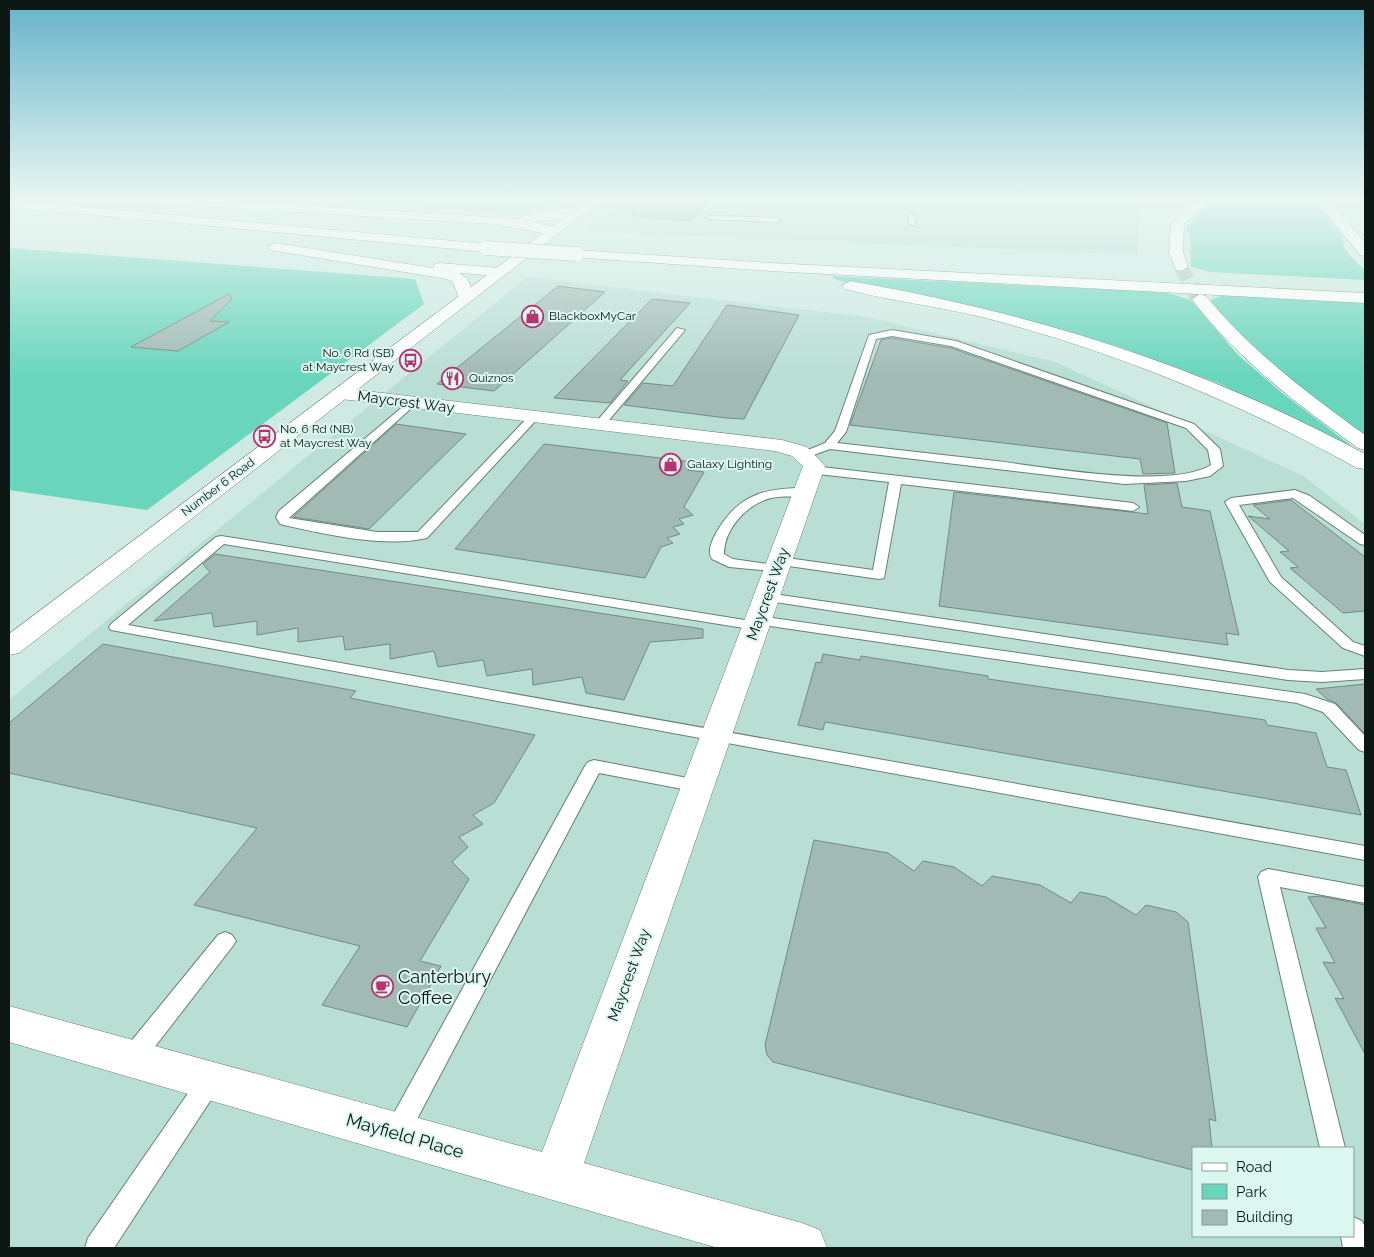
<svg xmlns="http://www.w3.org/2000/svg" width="1374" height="1257" viewBox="0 0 1374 1257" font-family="Raleway,sans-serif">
	<rect width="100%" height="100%" fill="#ceeae2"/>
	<g fill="#b9ded4" fill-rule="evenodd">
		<path d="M623,200H1142L1137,255L587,231Z"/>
		<path d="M527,277L867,317L1055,362L1303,476L1365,524V1248H9V700ZM1193,1148H1353V1236H1193Z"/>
	</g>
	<g fill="#6ad5bd">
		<path d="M330,200H561L553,205L518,213Z"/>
		<path d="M1222,200H1314L1343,237C1341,251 1356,261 1365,270V280L1210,272L1191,267L1190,235L1186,229L1203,208Z"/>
		<path d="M9,248L415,279L424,304L147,510L9,490Z"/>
		<path d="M833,276L1164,292L1191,300L1238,355L1282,393L1353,447L1218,383L1120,347L1067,331L958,303L840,281L833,278Z"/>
		<path d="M1223,295L1365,302V435L1321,404L1258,353L1208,301Z"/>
	</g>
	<g fill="#a1bbb4" stroke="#728b84">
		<path d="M634,200H712L692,221L633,216Z"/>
		<path d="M558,286L605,292L494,391L437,384Z"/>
		<path d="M229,294L232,299L210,321L229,322L178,351L131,347Z"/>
		<path d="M652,299L690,303L620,380L628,381L610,403L554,398Z"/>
		<path d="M727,305L799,315L744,419L726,418L624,405L643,383L673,386Z"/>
		<path d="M891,338L951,348L1167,423L1175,473L1143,474L1140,459L850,425L881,340Z"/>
		<path d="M396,424L466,434L369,529L293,517Z"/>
		<path d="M544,444L693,462L688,470L704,472L684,507L693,515L679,519L684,524L673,527L680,534L667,538L673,543L661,547L645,578L455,549Z"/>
		<path d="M1177,483L1182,507L1210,511L1239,635L1226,633L1228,645L939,606L954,492L1148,514L1144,485Z"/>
		<path d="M1291,500L1365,557V611L1343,613L1290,568L1298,567L1280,552L1289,551L1248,516L1270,519L1253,505Z"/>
		<path d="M215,554L703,629V638L650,642L624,700L586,693L582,677L533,685L532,669L487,676L483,660L438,667L434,651L390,659V644L345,650L343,636L298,642V628L257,635V621L214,627L212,613L154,621L210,572L203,564Z"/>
		<path d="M103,644L356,691L350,698L535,735L494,803L473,815L483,824L459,837L468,847L452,862L469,879L420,961L441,966L407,1027L322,1005L360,946L194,905L257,828L9,773V723Z"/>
		<path d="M823,654L860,660L861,656L988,676V679L1265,720L1267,725L1316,733L1327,767L1346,770L1361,815L825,722L823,730L798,725L816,662L821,663Z"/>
		<path d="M1365,684V734L1336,703L1327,699L1316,689Z"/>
		<path d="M814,840L888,853L914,871L923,861L954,867L982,886L992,876L1040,885L1071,903L1080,892L1106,897L1136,915L1146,905L1176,912L1188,922L1216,1121L1209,1119L1212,1148H1193V1170L773,1062L767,1055L765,1045Z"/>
		<path d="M1320,896L1365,905V1054L1335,998L1344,999L1323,962L1335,963L1316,928H1326L1308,897Z"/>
	</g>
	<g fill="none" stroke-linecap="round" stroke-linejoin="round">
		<path stroke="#b1cac3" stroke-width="14" stroke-dasharray="14 7" stroke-linecap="butt" d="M1181,267L1195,291"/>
		<path stroke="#b1cac3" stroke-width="18" stroke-dasharray="18 9" stroke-linecap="butt" d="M1195,290L1200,299"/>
		<defs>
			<g id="service">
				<path d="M908,213L913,214L916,226L909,224Z"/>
				<path d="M708,216L777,218L781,220L777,222L706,219Z"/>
				<path d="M677,328L685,330L604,426H596V422Z"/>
				<path d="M892,330L956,341L1194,424L1220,449L1223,466L1210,476L1186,481L1124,484L830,449L811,456H803V452L825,443L835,431L869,335ZM892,336L951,346L1186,428L1208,450L1211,465C1171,490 1045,467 996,461C943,455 890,449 837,443L846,432L876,339Z"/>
				<path d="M412,399L416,400V404L289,518L377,532H418L530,415H538L539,417L427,538C384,548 323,534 280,524L276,517L279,511Z"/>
				<path d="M813,466L1133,503L1139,507L1133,511L901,484L884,578L879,579L775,564L773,561L775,558L780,557L873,570L889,482L809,473V467Z"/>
				<path d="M805,488L809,489L811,492L809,495C797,498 783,495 771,498C747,504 724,529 724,554L733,559L782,566L784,569L782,572L729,567L712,559C707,551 712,541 716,533C738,495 763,488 805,488Z"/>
				<path d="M1295,490L1310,496L1365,535V545L1360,544L1293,498L1239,505L1281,577L1353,642L1365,646V656L1343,648L1270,582L1225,502L1231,498Z"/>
				<path d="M221,536L751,621L753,617L758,616L1305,694L1335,704L1365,736V752L1359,750L1323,712L1297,703L763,625L761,629L756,630L224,544L128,625L1365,846V860L111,630L109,627L111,624L216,537Z"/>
				<path d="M767,593L1288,670L1322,672L1365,669V679L1322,682L1288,680L762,600L760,597L762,594Z"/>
				<path d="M594,760L698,780L704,781L707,786L704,791L698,792L599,773L406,1140L397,1144L388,1140L385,1132L388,1124L585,766L588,762Z"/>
				<path d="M1268,869L1365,887V903L1280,887L1345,1148H1320L1258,877L1261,872Z"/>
				<path d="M225,932L232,935L236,941L232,947L140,1066L132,1069L124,1066L120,1058L124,1050L218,935Z"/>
				<path d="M210,1070L218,1073L222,1081L218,1089L114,1248H85L88,1238L202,1073Z"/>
				<path d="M1353,1217L1362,1221L1365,1227V1248H1343L1341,1236H1353Z"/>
			</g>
			<path id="minor" d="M340,388L782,440L807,447L825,466L584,1163L802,1223L820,1230L827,1248H718L9,1042V1006L542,1152L803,466L792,456L775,451L333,398L330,394L333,390Z"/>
			<path id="secondary" d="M587,200H601L19,653L9,655V634Z"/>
			<g id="motorway">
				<path d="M9,200L486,244L493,248L486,252L9,207Z"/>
				<path d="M157,200H222L519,219C522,214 572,208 583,205L589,209L587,212L559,219L532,222L559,228L561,231L559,234L554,235L493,224L163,204Z"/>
				<path d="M1201,200H1216L1198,211L1184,224L1183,252L1188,267L1181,271L1176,270L1169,252L1171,223L1190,205Z"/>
				<path d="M1316,200H1328L1365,243V256L1360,255Z"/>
				<path d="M275,243L433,268L435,264L440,263L500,268L507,272L500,276L459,273L468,279L474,298L466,303L460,301L453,282L447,279L270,250L268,247Z"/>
				<path d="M577,250L771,263L1365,293V303L771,271L572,257L570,254L572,251Z"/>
				<path d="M850,281C1037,314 1197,364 1365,454V469L1357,468C1238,402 1114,351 982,317C937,306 890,301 845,289L842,286Z"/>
				<path d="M1200,294L1206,296C1251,351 1307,393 1365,435V450L1358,448C1298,405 1240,361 1194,302L1192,299Z"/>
			</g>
		</defs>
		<use href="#service" stroke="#668079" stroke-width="2"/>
		<use href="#minor" stroke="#668079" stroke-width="1"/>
		<use href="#secondary" stroke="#668079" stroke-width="1"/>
		<use href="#motorway" stroke="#668079" stroke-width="1"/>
		<use href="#service" fill="#fff" fill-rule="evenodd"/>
		<use href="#minor" fill="#fff" fill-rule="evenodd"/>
		<use href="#secondary" fill="#fff" fill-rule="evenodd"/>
		<use href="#motorway" fill="#fff" fill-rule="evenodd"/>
		<defs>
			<path id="motorway-bridge" d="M486,248L577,254"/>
		</defs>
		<use href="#motorway-bridge" stroke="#668079" stroke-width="15" stroke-linecap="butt"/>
		<use href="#motorway-bridge" stroke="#fff" stroke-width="14"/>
	</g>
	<linearGradient id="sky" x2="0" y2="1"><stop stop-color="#65b3c9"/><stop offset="0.53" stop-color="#e9f6f2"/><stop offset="1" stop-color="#e9f6f2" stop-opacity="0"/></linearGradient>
	<rect width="1374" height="376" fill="url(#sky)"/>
	<defs>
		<symbol id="shop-ring" viewBox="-11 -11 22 22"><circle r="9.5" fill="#dbf7f0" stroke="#b93170" stroke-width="1.5"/><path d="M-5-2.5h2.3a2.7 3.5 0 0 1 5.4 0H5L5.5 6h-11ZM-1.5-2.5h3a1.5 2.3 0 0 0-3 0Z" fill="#b93170"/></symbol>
		<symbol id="bus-ring" viewBox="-11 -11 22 22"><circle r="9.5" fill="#dbf7f0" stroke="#b93170" stroke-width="1.5"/><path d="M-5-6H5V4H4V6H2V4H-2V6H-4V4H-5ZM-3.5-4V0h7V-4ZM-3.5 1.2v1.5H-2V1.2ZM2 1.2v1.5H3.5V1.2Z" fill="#b93170"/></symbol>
		<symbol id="restaurant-ring" viewBox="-11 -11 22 22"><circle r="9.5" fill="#dbf7f0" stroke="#b93170" stroke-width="1.5"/><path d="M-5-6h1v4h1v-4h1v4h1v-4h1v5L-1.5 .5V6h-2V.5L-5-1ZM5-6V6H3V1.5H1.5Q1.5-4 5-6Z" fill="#b93170"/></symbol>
		<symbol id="cafe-ring" viewBox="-11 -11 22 22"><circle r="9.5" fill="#dbf7f0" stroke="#b93170" stroke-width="1.5"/><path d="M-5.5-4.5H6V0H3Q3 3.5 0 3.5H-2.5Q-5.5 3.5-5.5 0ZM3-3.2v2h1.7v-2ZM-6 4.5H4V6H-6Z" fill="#b93170"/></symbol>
	</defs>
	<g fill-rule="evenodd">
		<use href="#shop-ring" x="520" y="304" width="25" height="25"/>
		<use href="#bus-ring" x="398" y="348" width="25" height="25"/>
		<use href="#restaurant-ring" x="440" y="366" width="25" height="25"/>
		<use href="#bus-ring" x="252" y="424" width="25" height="25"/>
		<use href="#shop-ring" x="658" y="452" width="25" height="25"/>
		<use href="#cafe-ring" x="370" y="974" width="25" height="25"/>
	</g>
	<g text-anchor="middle" stroke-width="4" stroke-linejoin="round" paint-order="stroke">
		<g font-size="12" fill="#0d1714" stroke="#dbf7f0" text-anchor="start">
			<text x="549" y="320">BlackboxMyCar</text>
			<text x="394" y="357" text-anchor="end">No. 6 Rd (SB)<tspan x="394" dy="14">at Maycrest Way</tspan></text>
			<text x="469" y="382">Quiznos</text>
			<text x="280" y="433">No. 6 Rd (NB)<tspan x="280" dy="14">at Maycrest Way</tspan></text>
			<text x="687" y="468">Galaxy Lighting</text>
		</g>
		<g font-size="12" fill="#0d1714" stroke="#dbf7f0">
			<text transform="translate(218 487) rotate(-37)" y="4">Number 6 Road</text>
		</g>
		<g font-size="15" fill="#0d1714" stroke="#dbf7f0">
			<text transform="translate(406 402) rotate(7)" y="5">Maycrest Way</text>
			<text transform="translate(768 594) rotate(-70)" y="5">Maycrest Way</text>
			<text transform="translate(629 975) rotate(-70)" y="5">Maycrest Way</text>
		</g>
		<g font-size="18" fill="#0d1714" stroke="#dbf7f0" text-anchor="start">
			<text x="398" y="983">Canterbury<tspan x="398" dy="21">Coffee</tspan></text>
		</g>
		<g font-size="18" fill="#0d1714" stroke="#dbf7f0">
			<text transform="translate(405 1136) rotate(16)" y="6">Mayfield Place</text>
		</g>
	</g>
	<rect width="1374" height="1257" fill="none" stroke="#0d1714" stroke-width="20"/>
	<rect x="1192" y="1147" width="162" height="90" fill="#dbf7f0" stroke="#899d98"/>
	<rect x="1202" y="1163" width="25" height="8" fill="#ffffff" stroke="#899d98"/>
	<text x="1236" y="1172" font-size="15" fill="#0d1714">Road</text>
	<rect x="1202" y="1184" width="25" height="15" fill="#6ad5bd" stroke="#899d98"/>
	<text x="1236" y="1197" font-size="15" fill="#0d1714">Park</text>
	<rect x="1202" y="1210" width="25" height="15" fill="#a1bbb4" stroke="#899d98"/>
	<text x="1236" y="1222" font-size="15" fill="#0d1714">Building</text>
</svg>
